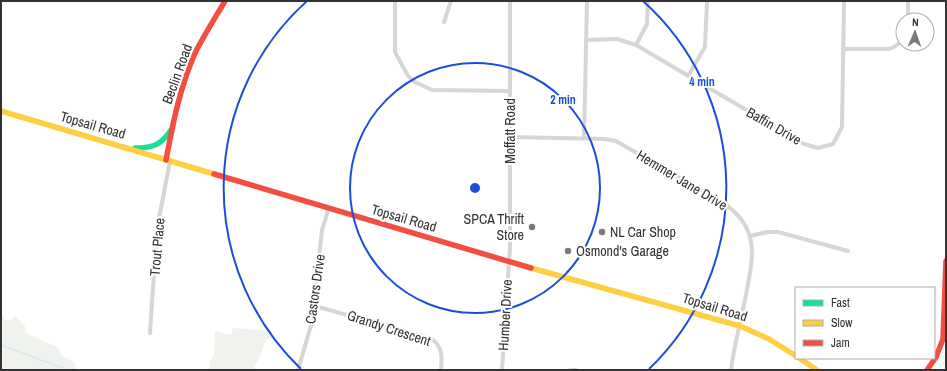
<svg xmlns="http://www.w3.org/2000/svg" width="947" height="371" viewBox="0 0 947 371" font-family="'Archivo Narrow',sans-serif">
	<rect width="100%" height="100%" fill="#fff"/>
	<g fill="#f0f3ed">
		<path d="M1,311L4,320H12L15,316L25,326V331L28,334L59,348L61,355L74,362L77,370H1Z"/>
		<path d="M233,328L272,331V338L267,339C261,348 262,359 254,365L255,370H210L209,363L214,354L215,331L231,335Z"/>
	</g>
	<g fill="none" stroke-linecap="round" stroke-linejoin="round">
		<path stroke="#dde6f2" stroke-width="1.5" d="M1,345L68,370"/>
		<g stroke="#d6d6d6" stroke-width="4">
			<path d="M395,1V52L408,76L415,82L432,90L510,91"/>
			<path d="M908,20V1"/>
			<path d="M444,22L451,1"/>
			<path d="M586,40L617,39L636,45L804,144L818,148L833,144L842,127L844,1"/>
			<path d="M636,45L647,24L648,1"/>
			<path d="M843,49H889L894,47L903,40"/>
			<path d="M688,76L705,47L707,1"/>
			<path d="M510,137L605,139L616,141L723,203C763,229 752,261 745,300C740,323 734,347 731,370"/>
			<path d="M584,138L587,1"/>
			<path d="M750,236L768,232H778L848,251"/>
			<path d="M315,306L432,339C443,347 442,358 441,370"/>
			<path d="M150,333L157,229L170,161"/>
			<path d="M298,370L312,322L322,230L329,208"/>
			<path d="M502,370L510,247V1"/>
			<path d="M570,370H576"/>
		</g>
		<path stroke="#16e098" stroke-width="5.5" d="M135,148C153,148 161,145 171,130"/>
		<g stroke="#ffcf43" stroke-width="5.5">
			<path d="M1,111L214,174"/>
			<path d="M531,268L740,326L769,339L796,356"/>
			<path d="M799,358L817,370"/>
		</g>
		<g stroke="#f24e42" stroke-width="5.5">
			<path d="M166,160C173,123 180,86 196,51C205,34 215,18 225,1"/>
			<path d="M214,174L531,268"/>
			<path d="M927,370L936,357L943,339L946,261"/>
		</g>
	</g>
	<g fill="none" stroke="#1d4ed8" stroke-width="2">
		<circle cx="475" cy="188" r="125"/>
		<path d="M301 369A251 251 0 0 1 307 1M643 1A251 251 0 0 1 649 369"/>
	</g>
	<g fill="#7a7a7a" stroke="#fff" stroke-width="1.5">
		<circle cx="532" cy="227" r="4"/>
		<circle cx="602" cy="232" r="4"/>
		<circle cx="568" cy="251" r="4"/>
	</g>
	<g text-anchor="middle" stroke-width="4" stroke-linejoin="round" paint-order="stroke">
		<g font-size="14" fill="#323232" stroke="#fff">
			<text transform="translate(177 74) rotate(-70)" y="5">Beclin Road</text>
			<text transform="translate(93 125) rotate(16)" y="5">Topsail Road</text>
			<text transform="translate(774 126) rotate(30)" y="5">Baffin Drive</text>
			<text transform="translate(510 131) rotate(-90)" y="5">Moffatt Road</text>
			<text transform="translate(682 180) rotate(31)" y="5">Hemmer Jane Drive</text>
			<text transform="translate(404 218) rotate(16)" y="5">Topsail Road</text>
			<text transform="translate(157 247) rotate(-85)" y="5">Trout Place</text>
			<text transform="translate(315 289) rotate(-82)" y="5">Castors Drive</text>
			<text transform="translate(715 307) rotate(17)" y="5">Topsail Road</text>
			<text transform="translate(505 315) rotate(-87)" y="5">Humber Drive</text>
			<text transform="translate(389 328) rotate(18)" y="5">Grandy Crescent</text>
		</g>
		<g font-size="14" fill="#323232" stroke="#fff" text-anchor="start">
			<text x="524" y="224" text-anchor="end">SPCA Thrift<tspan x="524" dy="16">Store</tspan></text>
			<text x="610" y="237">NL Car Shop</text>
			<text x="576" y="256">Osmond's Garage</text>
		</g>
	</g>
	<circle cx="475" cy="188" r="6" fill="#1d4ed8" stroke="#fff" stroke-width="2"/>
	<g font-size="12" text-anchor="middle" font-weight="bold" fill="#1d4ed8" stroke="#fff" stroke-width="4" stroke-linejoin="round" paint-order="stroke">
		<text x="702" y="86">4 min</text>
		<text x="563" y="104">2 min</text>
	</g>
	<rect width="947" height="371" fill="none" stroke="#323232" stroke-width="4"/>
	<rect x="795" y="287" width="140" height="72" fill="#ffffff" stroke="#adadad"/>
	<rect x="803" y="300" width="20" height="6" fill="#16e098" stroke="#adadad"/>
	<text x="831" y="307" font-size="12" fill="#323232">Fast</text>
	<rect x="803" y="320" width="20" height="6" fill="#ffcf43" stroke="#adadad"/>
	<text x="831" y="327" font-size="12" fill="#323232">Slow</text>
	<rect x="803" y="340" width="20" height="6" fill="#f24e42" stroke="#adadad"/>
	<text x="831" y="347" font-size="12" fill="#323232">Jam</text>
	<g transform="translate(915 32) rotate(2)"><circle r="19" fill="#ffffff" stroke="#adadad"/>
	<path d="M0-3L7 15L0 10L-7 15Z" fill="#7a7a7a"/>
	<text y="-6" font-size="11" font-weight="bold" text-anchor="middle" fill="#323232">N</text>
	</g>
</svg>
